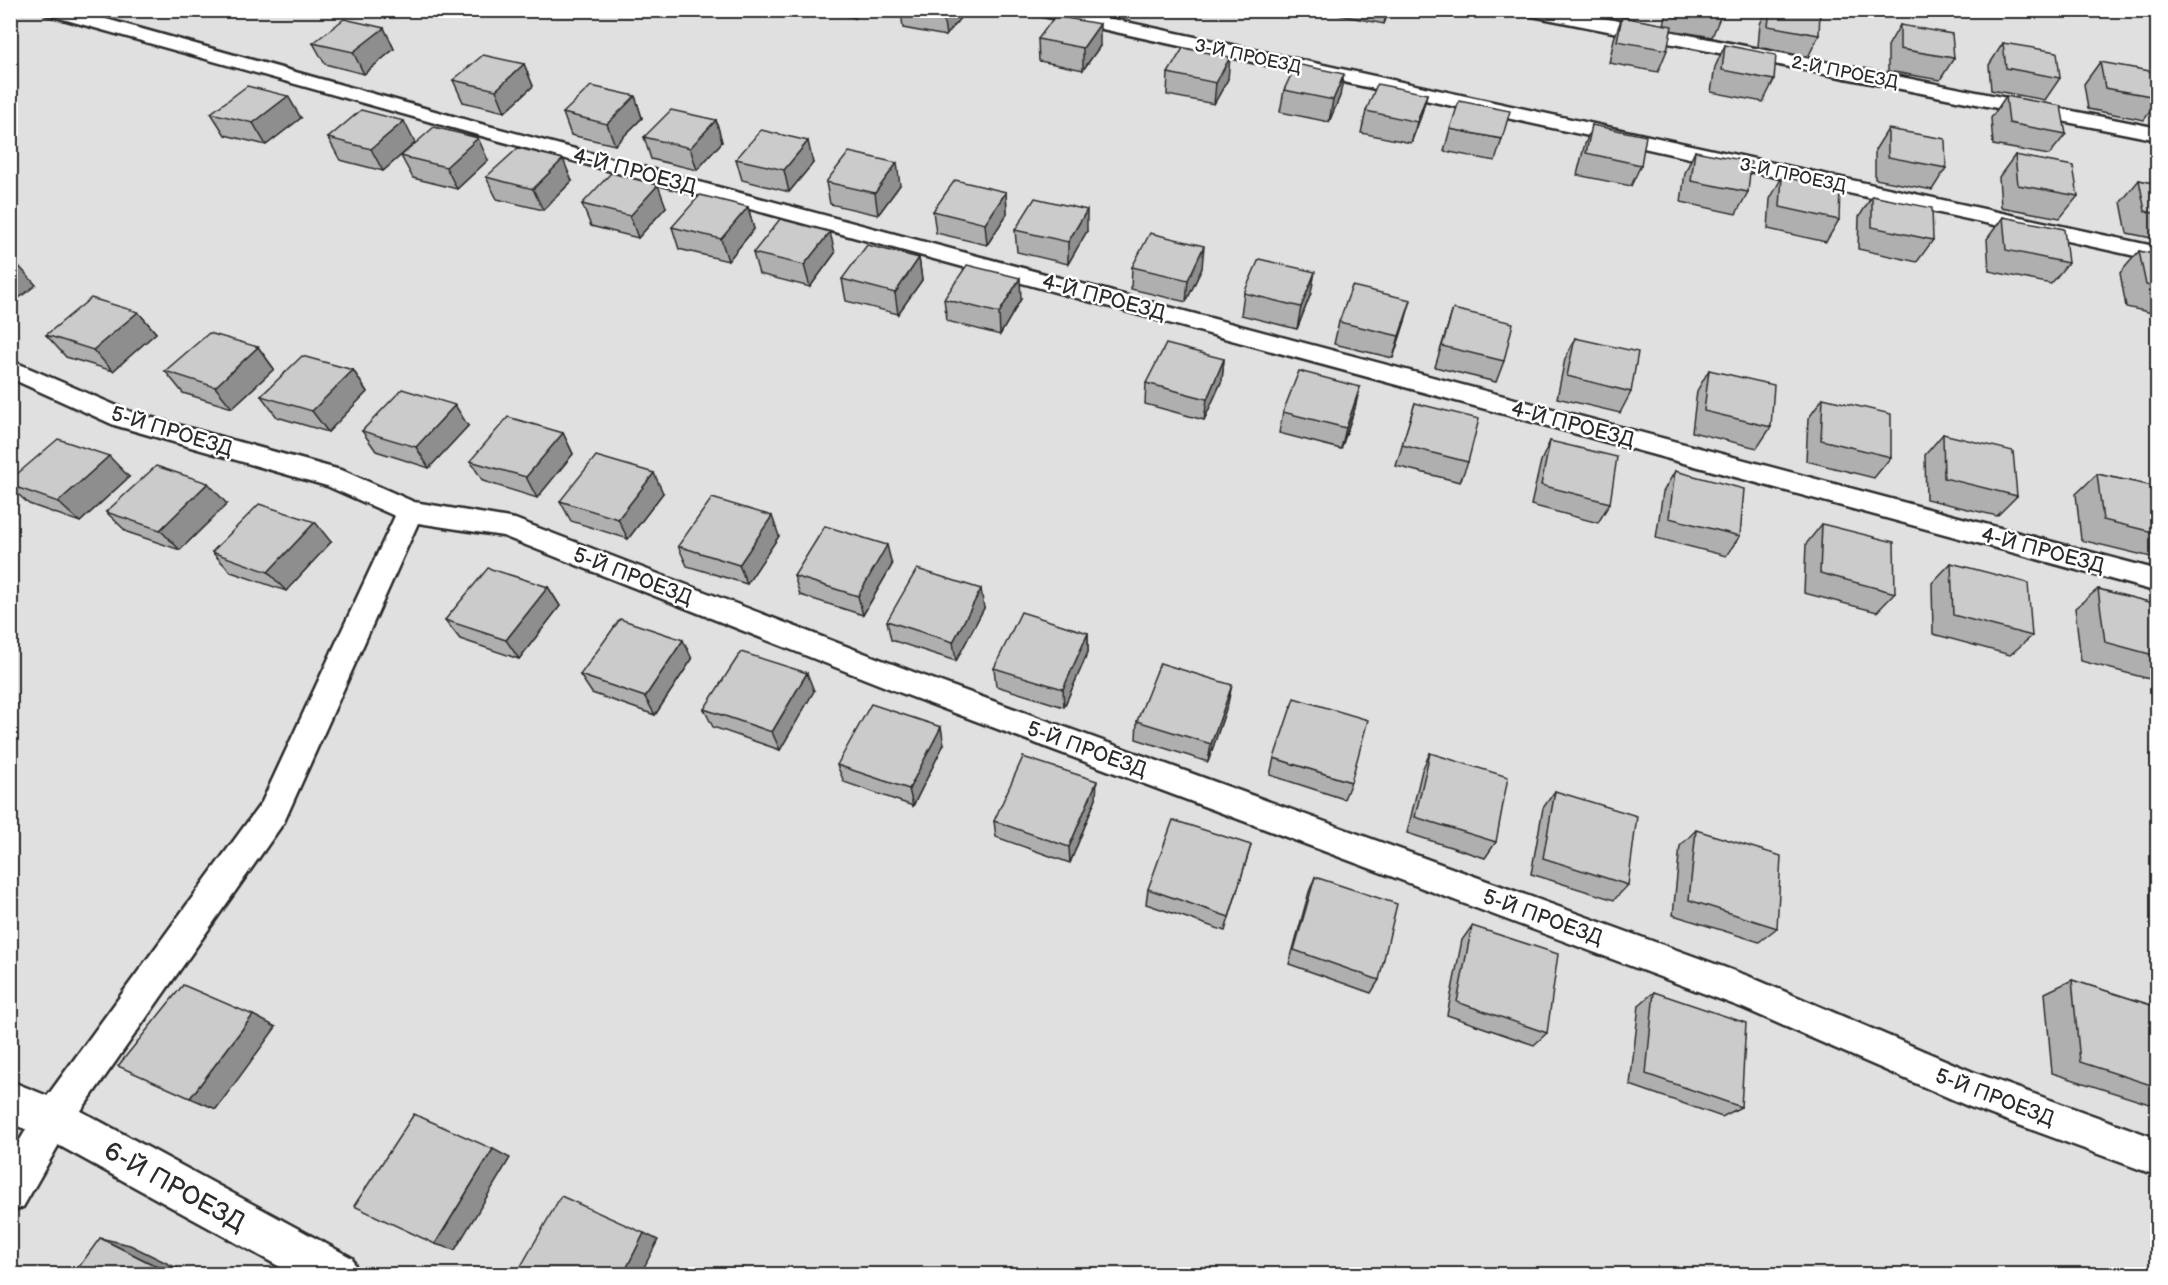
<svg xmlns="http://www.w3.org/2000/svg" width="2168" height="1285" viewBox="0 0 2168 1285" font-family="'Balsamiq Sans',sans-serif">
	<rect width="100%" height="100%" fill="#fff"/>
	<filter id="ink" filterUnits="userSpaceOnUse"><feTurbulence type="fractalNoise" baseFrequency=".0167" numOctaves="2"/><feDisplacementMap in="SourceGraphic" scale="12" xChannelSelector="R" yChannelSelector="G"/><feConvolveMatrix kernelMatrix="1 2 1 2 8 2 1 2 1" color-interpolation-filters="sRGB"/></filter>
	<g filter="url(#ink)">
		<rect fill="#e0e0e0" stroke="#868686" stroke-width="1.5" x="11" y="11" width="2146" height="1263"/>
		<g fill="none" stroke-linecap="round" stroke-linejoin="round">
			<defs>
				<g id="service">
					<path d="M43,10H74L481,124L2158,570V592L467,132L45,14Z"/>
					<path d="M1034,10H1071L2158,247V261L1043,16L1036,14Z"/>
					<path d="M1523,10H1563L2158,128V140L1532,16L1525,14Z"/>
					<path d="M10,360L131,412L344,471L414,502L515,519L916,673L1748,976L1973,1072L2158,1139V1176L1970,1107L1743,1008L896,691L503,536L418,523L284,822L66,1132L23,1207L10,1212V1157L40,1106L262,802L395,516L327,486L114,425L10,378Z"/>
				</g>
				<path id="minor" d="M10,1081L68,1104L352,1258L358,1274H293L40,1135L10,1123Z"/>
			</defs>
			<use href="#service" stroke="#2b2b2b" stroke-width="5"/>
			<use href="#minor" stroke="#2b2b2b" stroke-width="5"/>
			<use href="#service" fill="#fff" fill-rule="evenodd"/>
			<use href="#minor" fill="#fff" fill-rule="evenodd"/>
		</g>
		<g fill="#afafaf" stroke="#2b2b2b" stroke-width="1.5">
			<path d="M817,10H862L855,18Z"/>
			<path d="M901,10H963V14L946,36L903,28Z"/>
			<path d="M1340,10H1389L1384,24L1339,15Z"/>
			<path d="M1579,10H1611L1609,16Z"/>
			<path d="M1667,10H1722L1721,15L1712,37L1671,30L1667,50L1658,72L1609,63L1614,39L1622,17L1664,25Z"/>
			<path d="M1767,10H1816L1819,35L1808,57L1758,47L1760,24Z"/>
			<path d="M1900,25L1954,58L1940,80L1888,71V46Z"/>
			<path d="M384,28L394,49L364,74L325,64L313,43Z"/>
			<path d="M1038,39L1100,46L1083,70L1039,61Z"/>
			<path d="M2003,43L2060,78L2045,100L1991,90L1989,65Z"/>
			<path d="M1725,45L1774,80L1763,102L1711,92L1715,67Z"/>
			<path d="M2100,62L2157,82V102L2144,120L2088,109L2084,84Z"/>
			<path d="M524,64L533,86L505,112L463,102L453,80Z"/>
			<path d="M1168,73L1228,79L1214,104L1167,95Z"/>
			<path d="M1284,90L1340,96L1329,122L1280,112Z"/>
			<path d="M1427,94L1421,116L1411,143L1361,133L1366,111Z"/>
			<path d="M635,96L642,118L615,145L571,135L563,113Z"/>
			<path d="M2006,96L2066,134L2049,155L1993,145L1991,118Z"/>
			<path d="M211,113L301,118L266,145L225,135Z"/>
			<path d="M716,120L722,142L697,170L651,159L644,137Z"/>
			<path d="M1592,125L1641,165L1631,186L1577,175L1584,147Z"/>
			<path d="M1450,129L1502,139L1495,161L1444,151Z"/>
			<path d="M1888,129L1946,168L1932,190L1875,179V150Z"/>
			<path d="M328,138L415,143L383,171L340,160Z"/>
			<path d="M1695,151L1748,192L1736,214L1681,202L1685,173Z"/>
			<path d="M2015,155L2078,196L2060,218L2001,207L1999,177Z"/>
			<path d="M401,156L488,160L457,189L413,178Z"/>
			<path d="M736,159L813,163L789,192L742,180Z"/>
			<path d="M486,177L572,181L543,210L497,199Z"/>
			<path d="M1782,177L1839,220L1826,242L1768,229L1770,199Z"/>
			<path d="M2139,180L2157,184V239L2127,233L2121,202Z"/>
			<path d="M826,182L900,185L878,215L830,204Z"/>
			<path d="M1006,192L1007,214L987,245L936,233L933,211Z"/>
			<path d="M1872,196L1933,240L1917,262L1858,249L1859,217Z"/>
			<path d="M582,204L666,207L638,238L591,226Z"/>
			<path d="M748,207L754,229L728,261L679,249L672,227Z"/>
			<path d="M2003,217L2068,263L2051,284L1989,271L1987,239Z"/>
			<path d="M1015,230L1087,231L1068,264L1017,252Z"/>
			<path d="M2139,251L2157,255V314L2126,307L2120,273Z"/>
			<path d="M753,253H835L810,287L759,274Z"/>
			<path d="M919,258L922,280L898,314L846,301L842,279Z"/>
			<path d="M1132,267L1202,268L1186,302L1131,289Z"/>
			<path d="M1244,293H1311L1297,329L1241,315Z"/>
			<path d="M944,299H1021L1000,335L947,321Z"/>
			<path d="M1453,309L1504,361L1496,382L1435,367Z"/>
			<path d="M138,312L156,333L113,371L66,357L46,335Z"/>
			<path d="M1405,321L1393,358L1334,344L1339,322Z"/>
			<path d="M1575,338L1631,392L1620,413L1557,398L1565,359Z"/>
			<path d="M258,347L274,369L232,408L183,393L165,371Z"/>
			<path d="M1224,359L1222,380L1204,420L1145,404L1146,383Z"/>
			<path d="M353,370L367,392L328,432L277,417L261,396Z"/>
			<path d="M1709,370L1771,427L1757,448L1692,432L1697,391Z"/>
			<path d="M1823,398L1891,457L1874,478L1806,461L1808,419Z"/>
			<path d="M1415,403L1468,462L1460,482L1396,466Z"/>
			<path d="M1355,408L1341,449L1279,433L1283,412Z"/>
			<path d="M468,426L429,468L376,451L362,431Z"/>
			<path d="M563,433L573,454L537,498L483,481L470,461Z"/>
			<path d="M1943,434L2017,496L1997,516L1926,499L1925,455Z"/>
			<path d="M1550,441L1610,503L1598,523L1531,505L1541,461Z"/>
			<path d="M1675,471L1740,536L1726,556L1656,538L1663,492Z"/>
			<path d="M2097,474L2157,487V556L2155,558L2081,540L2076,494Z"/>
			<path d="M129,477L80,522L29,504L10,487V480Z"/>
			<path d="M663,493L628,539L571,521L560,501Z"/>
			<path d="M227,504L180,550L127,532L106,512Z"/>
			<path d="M1822,524L1895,593L1877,612L1804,593L1806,544Z"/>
			<path d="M779,536L747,584L687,566L678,546Z"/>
			<path d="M331,542L286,591L231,572L212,552Z"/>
			<path d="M1951,563L2032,636L2010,655L1933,634L1932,583Z"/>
			<path d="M892,565L863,615L800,595L794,576Z"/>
			<path d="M548,587L560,606L519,659L460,639L445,620Z"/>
			<path d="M2098,589L2157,604V681L2081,661L2075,608Z"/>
			<path d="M984,608L956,661L891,640L887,621Z"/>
			<path d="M1088,633V652L1064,707L996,686L994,668Z"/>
			<path d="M692,659L655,715L592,693L580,675Z"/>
			<path d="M814,691L780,750L713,727L704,709Z"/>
			<path d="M1228,703L1208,762L1136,739L1137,721Z"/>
			<path d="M944,744L913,806L844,782L837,765Z"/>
			<path d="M1430,753L1496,842L1485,858L1407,833L1422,770Z"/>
			<path d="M1274,758L1351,782L1344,799L1270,775Z"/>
			<path d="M1555,791L1628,885L1614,900L1531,874L1543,808Z"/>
			<path d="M1096,798L1070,863L996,837L994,821Z"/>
			<path d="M1696,830L1777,928L1759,942L1673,915L1680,846Z"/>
			<path d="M1251,845L1225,931L1146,904L1148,889Z"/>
			<path d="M1315,877L1379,980L1371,993L1289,964L1309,892Z"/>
			<path d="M1472,926L1547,1033L1534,1045L1447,1015L1462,940Z"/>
			<path d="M2072,980L2157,1007V1101L2149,1104L2052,1073L2045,993Z"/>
			<path d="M1654,992L1741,1107L1722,1117L1630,1085L1639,1005Z"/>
		</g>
		<g fill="#8e8e8e" stroke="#2b2b2b" stroke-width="1.5">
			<path d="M854,10H862L855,18Z"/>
			<path d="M947,10H963V14L946,36L943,15Z"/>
			<path d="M1387,10H1389L1384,24Z"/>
			<path d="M1100,24V46L1083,70V48Z"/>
			<path d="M384,28L394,49L364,74L353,52Z"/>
			<path d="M1230,57L1228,79L1214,104L1216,83Z"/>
			<path d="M524,64L533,86L505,112L496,90Z"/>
			<path d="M1344,74L1340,96L1329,122L1333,100Z"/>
			<path d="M1427,94L1421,116L1411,143L1417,122Z"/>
			<path d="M288,96L301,118L266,145L253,123Z"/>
			<path d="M635,96L642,118L615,145L607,124Z"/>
			<path d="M716,120L722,142L697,170L690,148Z"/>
			<path d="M404,121L415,143L383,171L371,149Z"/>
			<path d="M478,138L488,160L457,189L446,167Z"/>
			<path d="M808,141L813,163L789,192L784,170Z"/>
			<path d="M563,159L572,181L543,210L533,189Z"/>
			<path d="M897,163L900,185L878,215L875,193Z"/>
			<path d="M658,185L666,207L638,238L630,216Z"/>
			<path d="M1006,192L1007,214L987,245L985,224Z"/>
			<path d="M748,207L754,229L728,261L721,239Z"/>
			<path d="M1087,210V231L1068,264V242Z"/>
			<path d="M830,232L835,253L810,287L804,265Z"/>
			<path d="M1204,246L1202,268L1186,302L1188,280Z"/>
			<path d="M919,258L922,280L898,314L895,293Z"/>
			<path d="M17,264L36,285L10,305V268Z"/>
			<path d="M1315,272L1311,293L1297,329L1301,307Z"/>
			<path d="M1020,278L1021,299L1000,335L999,313Z"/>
			<path d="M1411,300L1405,321L1393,358L1399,336Z"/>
			<path d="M138,312L156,333L113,371L93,350Z"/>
			<path d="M258,347L274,369L232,408L215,387Z"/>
			<path d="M1224,359L1222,380L1204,420L1207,399Z"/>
			<path d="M353,370L367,392L328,432L312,411Z"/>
			<path d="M1360,387L1355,408L1341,449L1346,428Z"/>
			<path d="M455,405L468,426L429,468L416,447Z"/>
			<path d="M563,433L573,454L537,498L526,477Z"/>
			<path d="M109,456L129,477L80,522L58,502Z"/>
			<path d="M654,473L663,493L628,539L618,519Z"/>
			<path d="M208,483L227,504L180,550L160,530Z"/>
			<path d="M772,516L779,536L747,584L739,565Z"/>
			<path d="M315,522L331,542L286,591L268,572Z"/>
			<path d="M887,545L892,565L863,615L858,596Z"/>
			<path d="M548,587L560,606L519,659L506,640Z"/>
			<path d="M981,589L984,608L956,661L953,642Z"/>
			<path d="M1088,633V652L1064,707L1063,689Z"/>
			<path d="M683,640L692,659L655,715L645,697Z"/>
			<path d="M807,673L814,691L780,750L772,732Z"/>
			<path d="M1232,685L1228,703L1208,762L1211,744Z"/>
			<path d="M941,727L944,744L913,806L909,789Z"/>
			<path d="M1097,781L1096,798L1070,863L1069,847Z"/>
			<path d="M253,1015L276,1027L216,1109L190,1098Z"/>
			<path d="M493,1149L510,1158L455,1250L435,1244Z"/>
			<path d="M644,1233L658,1240L640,1275H623Z"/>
			<path d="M100,1238L130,1245L191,1275H174Z"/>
		</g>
		<g fill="#cbcbcb" stroke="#2b2b2b" stroke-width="1.5">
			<path d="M923,10H947L943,15Z"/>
			<path d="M1695,10H1722L1721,15Z"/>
			<path d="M1770,10L1820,11L1819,35L1768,26Z"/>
			<path d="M1055,16L1100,24L1083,48L1038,39Z"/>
			<path d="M1622,17L1672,26L1667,50L1617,41Z"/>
			<path d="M344,19L384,28L353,52L313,43Z"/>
			<path d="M1900,25L1952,34L1954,58L1900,49Z"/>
			<path d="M2003,43L2057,52L2060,78L2006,68Z"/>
			<path d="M1725,45L1776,55L1774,80L1722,70Z"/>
			<path d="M1183,48L1230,57L1216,83L1168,73Z"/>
			<path d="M483,55L524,64L496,90L453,80Z"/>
			<path d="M2100,62L2155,72L2157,82V97L2105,88Z"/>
			<path d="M1296,64L1344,74L1333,100L1284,90Z"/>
			<path d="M1377,84L1427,94L1417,122L1366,111Z"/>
			<path d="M247,86L288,96L253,123L211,113Z"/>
			<path d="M591,86L635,96L607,124L563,113Z"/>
			<path d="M2006,96L2061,106L2066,134L2009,123Z"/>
			<path d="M1459,101L1510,111L1502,139L1450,129Z"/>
			<path d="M361,110L404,121L371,149L328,138Z"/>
			<path d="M671,110L716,120L690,148L644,137Z"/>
			<path d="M1592,125L1646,136L1641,165L1586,153Z"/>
			<path d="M434,127L478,138L446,167L401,156Z"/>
			<path d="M1888,129L1945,139L1946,168L1888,157Z"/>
			<path d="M761,130L808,141L784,170L736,159Z"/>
			<path d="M518,148L563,159L533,189L486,177Z"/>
			<path d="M1695,151L1751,162L1748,192L1691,181Z"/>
			<path d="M849,152L897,163L875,193L826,182Z"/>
			<path d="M2015,155L2073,166L2078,196L2018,185Z"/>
			<path d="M611,173L658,185L630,216L582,204Z"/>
			<path d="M1782,177L1840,188L1839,220L1780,207Z"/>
			<path d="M955,180L1006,192L985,224L933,211Z"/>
			<path d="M2139,180L2157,184V214L2145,211Z"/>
			<path d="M700,195L748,207L721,239L672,227Z"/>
			<path d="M1872,196L1932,208L1933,240L1872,227Z"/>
			<path d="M1035,198L1087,210L1068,242L1015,230Z"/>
			<path d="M2003,217L2064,229L2068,263L2006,250Z"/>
			<path d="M780,219L830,232L804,265L753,253Z"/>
			<path d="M1150,233L1204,246L1188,280L1132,267Z"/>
			<path d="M867,245L919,258L895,293L842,279Z"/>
			<path d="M2139,251L2157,255V288L2146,285Z"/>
			<path d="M1259,259L1315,272L1301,307L1244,293Z"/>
			<path d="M10,262L17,264L10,268Z"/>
			<path d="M967,265L1020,278L999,313L944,299Z"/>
			<path d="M1352,286L1411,300L1399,336L1339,322Z"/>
			<path d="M91,298L138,312L93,350L46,335Z"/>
			<path d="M1453,309L1513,323L1504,361L1442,346Z"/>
			<path d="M209,333L258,347L215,387L165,371Z"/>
			<path d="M1575,338L1638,352L1631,392L1567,376Z"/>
			<path d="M1166,344L1224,359L1207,399L1146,383Z"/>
			<path d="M302,356L353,370L312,411L261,396Z"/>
			<path d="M1709,370L1774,385L1771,427L1704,411Z"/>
			<path d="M1299,371L1360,387L1346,428L1283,412Z"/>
			<path d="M402,389L455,405L416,447L362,431Z"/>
			<path d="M1823,398L1891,414V457L1821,440Z"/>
			<path d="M1415,403L1479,419L1468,462L1402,445Z"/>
			<path d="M508,417L563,433L526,477L470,461Z"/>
			<path d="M1943,434L2013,451L2017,496L1944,478Z"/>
			<path d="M58,439L109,456L58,502L10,485V480Z"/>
			<path d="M1550,441L1617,457L1610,503L1541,485Z"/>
			<path d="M596,456L654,473L618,519L560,501Z"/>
			<path d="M156,466L208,483L160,530L106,512Z"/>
			<path d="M1675,471L1744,489L1740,536L1669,518Z"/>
			<path d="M2097,474L2157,487V533L2103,520Z"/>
			<path d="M712,498L772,516L739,565L678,546Z"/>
			<path d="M259,504L315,522L268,572L212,552Z"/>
			<path d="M1822,524L1894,542L1895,593L1820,573Z"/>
			<path d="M825,526L887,545L858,596L794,576Z"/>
			<path d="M1951,563L2028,583L2032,636L1953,615Z"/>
			<path d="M488,568L548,587L506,640L445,620Z"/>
			<path d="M917,569L981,589L953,642L887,621Z"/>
			<path d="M2098,589L2157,604V656L2105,642Z"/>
			<path d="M1021,612L1088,633L1063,689L994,668Z"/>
			<path d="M620,619L683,640L645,697L580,675Z"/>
			<path d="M741,652L807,673L772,732L704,709Z"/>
			<path d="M1160,663L1232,685L1211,744L1137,721Z"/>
			<path d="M1294,698L1368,720L1351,782L1274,758Z"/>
			<path d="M871,704L941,727L909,789L837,765Z"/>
			<path d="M1430,753L1508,777L1496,842L1415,817Z"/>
			<path d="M1023,757L1097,781L1069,847L994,821Z"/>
			<path d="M1555,791L1637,816L1628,885L1543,858Z"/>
			<path d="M1173,820L1251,845L1229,917L1148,889Z"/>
			<path d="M1696,830L1781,856L1777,928L1689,900Z"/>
			<path d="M1315,877L1397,904L1379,980L1294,950Z"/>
			<path d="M1472,926L1558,954L1547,1033L1457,1002Z"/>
			<path d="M2072,980L2157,1007V1087L2080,1062Z"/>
			<path d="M183,985L253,1015L190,1098L118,1066Z"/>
			<path d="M1654,992L1746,1023L1741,1107L1646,1074Z"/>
			<path d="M414,1114L493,1149L435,1244L354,1206Z"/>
			<path d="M561,1196L644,1233L623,1275H516Z"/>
			<path d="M100,1238L174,1275H73Z"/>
		</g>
	</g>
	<g text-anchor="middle" stroke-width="5" stroke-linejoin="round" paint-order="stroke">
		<g font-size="18" fill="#2b2b2b" stroke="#fff">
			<text transform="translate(1248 56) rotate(12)" y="6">3-Й ПРОЕЗД</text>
			<text transform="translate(1845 72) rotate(11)" y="6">2-Й ПРОЕЗД</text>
			<text transform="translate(1793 175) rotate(12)" y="6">3-Й ПРОЕЗД</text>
		</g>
		<g font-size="21" fill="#2b2b2b" stroke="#fff">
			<text transform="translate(635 171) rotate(15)" y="7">4-Й ПРОЕЗД</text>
			<text transform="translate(1104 297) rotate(15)" y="7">4-Й ПРОЕЗД</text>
			<text transform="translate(1573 424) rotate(15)" y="7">4-Й ПРОЕЗД</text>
			<text transform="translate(172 431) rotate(17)" y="7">5-Й ПРОЕЗД</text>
			<text transform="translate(2043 550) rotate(15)" y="7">4-Й ПРОЕЗД</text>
			<text transform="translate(633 576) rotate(21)" y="7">5-Й ПРОЕЗД</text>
			<text transform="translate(1087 749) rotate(20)" y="7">5-Й ПРОЕЗД</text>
			<text transform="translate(1543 917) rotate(20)" y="7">5-Й ПРОЕЗД</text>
			<text transform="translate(1995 1097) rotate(21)" y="7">5-Й ПРОЕЗД</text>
		</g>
		<g font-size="26" fill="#2b2b2b" stroke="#fff">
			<text transform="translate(175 1186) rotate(29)" y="9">6-Й ПРОЕЗД</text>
		</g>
	</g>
	<rect width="2168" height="1285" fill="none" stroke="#fff" stroke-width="36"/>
	<rect x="18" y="18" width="2132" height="1249" fill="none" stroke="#2b2b2b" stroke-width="2" filter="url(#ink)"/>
</svg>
